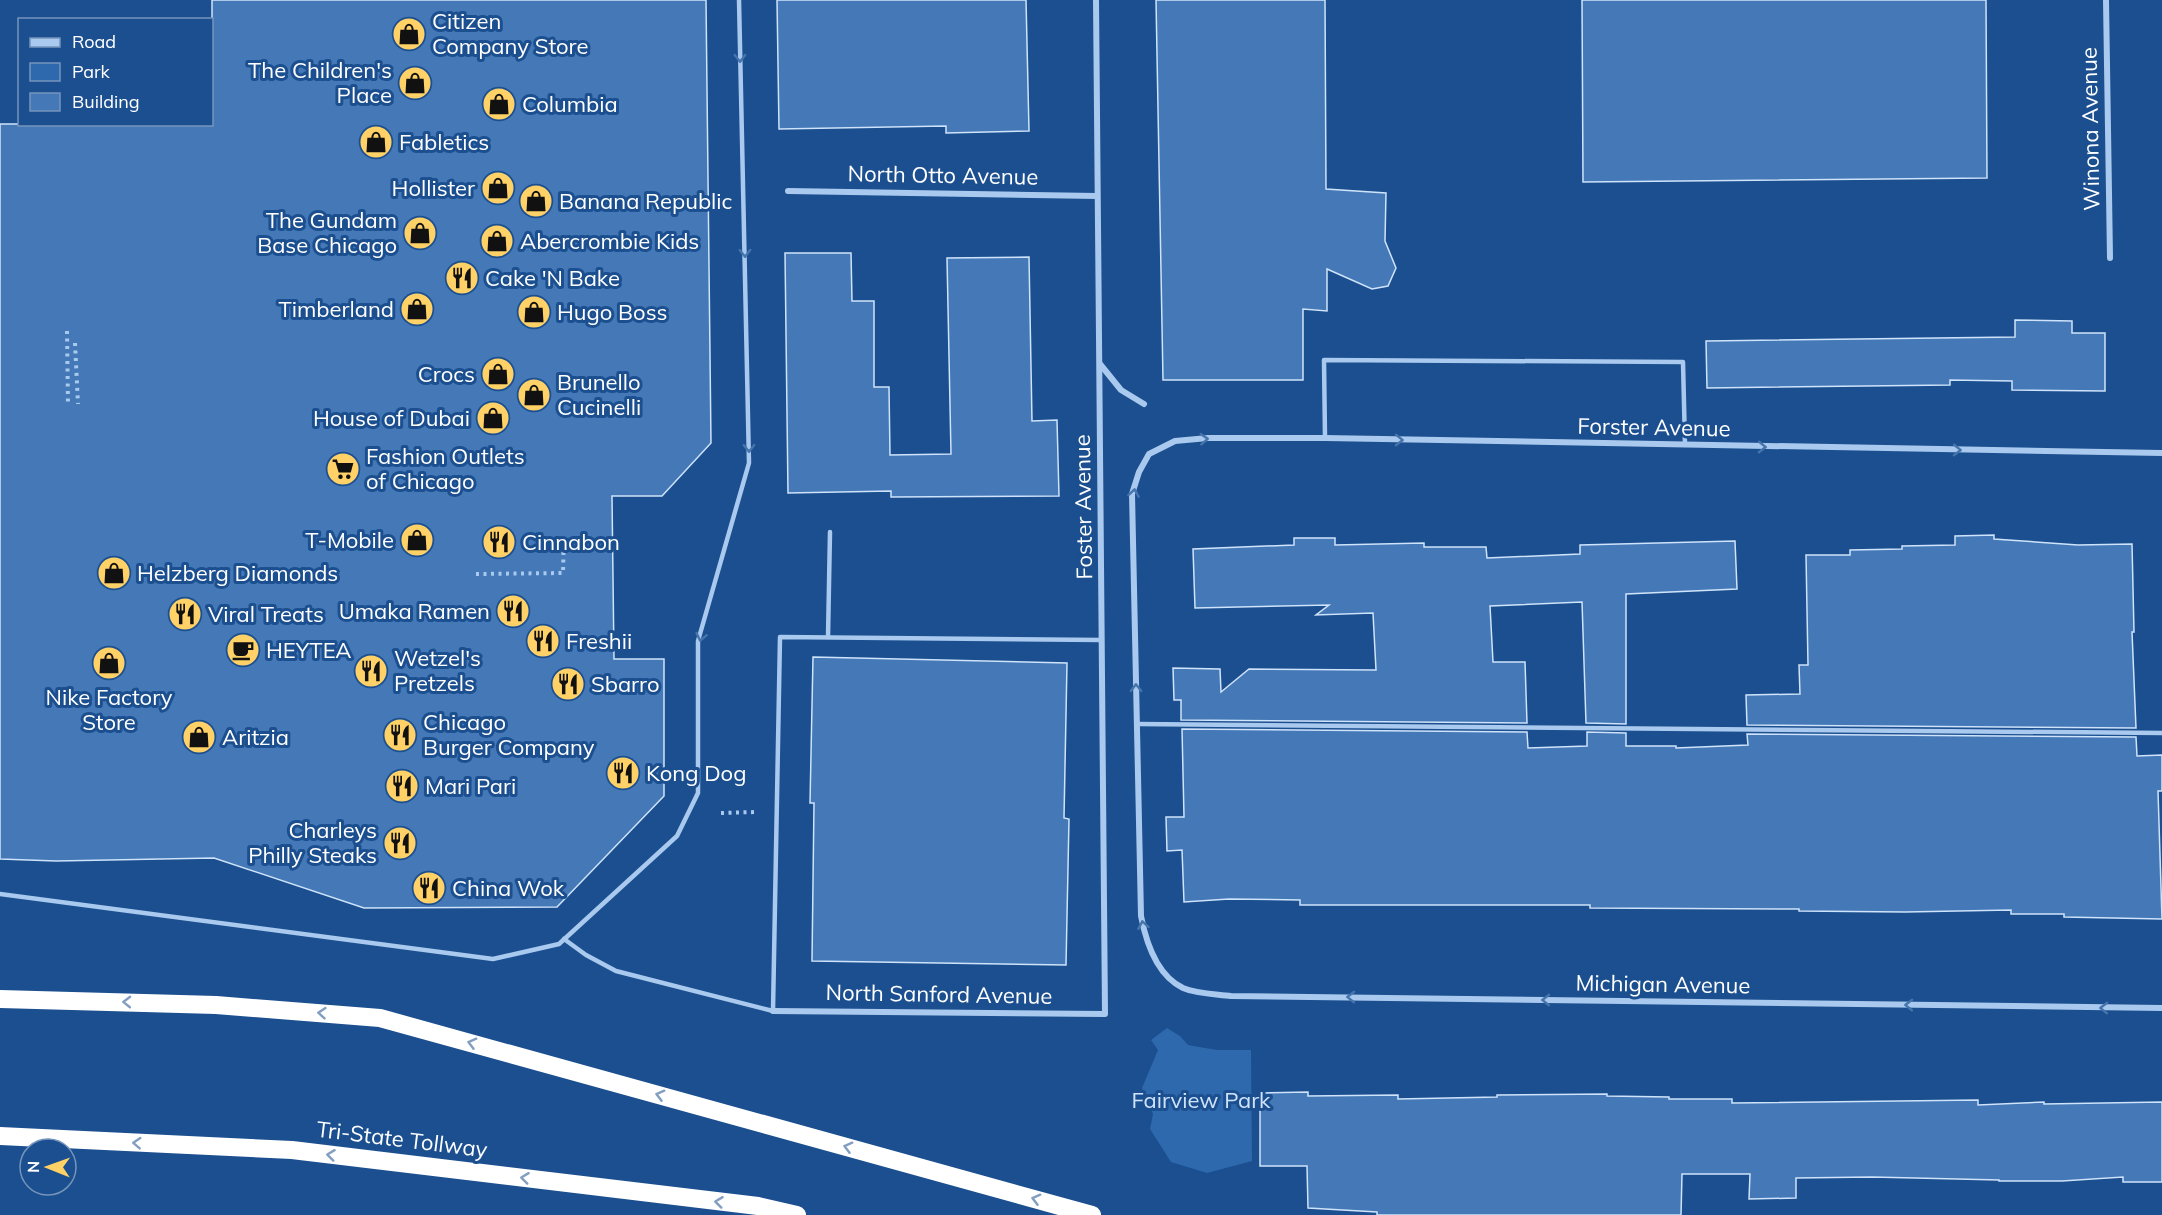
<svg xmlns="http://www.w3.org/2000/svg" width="2162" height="1215" viewBox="0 0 2162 1215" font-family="Mulish,sans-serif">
	<rect width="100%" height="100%" fill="#1b4f8f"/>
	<path fill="#2e69ad" d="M1167,1028L1180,1036L1188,1045L1217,1050H1251L1252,1161L1207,1173L1171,1162L1150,1129L1153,1114L1142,1088L1158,1050L1151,1040Z"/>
	<g fill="#4478b7" stroke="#cfe3fa" stroke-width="1.5">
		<path d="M212,0H706L711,443L662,496H612L614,659H664V796L557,907L364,908L214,858L56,861L0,859V124H212Z"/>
		<path d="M777,0H1026L1029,131L946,133V126L779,129Z"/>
		<path d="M1156,0H1325L1326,189L1386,193L1385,241L1396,268L1388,286L1372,289L1327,269V311L1303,309V380H1163Z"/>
		<path d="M1582,0H1986L1987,178L1583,182Z"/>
		<path d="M785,253H851L852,301H874V387H889L890,455L951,454L947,258L1029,257L1032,421L1057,420L1059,496L891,497V491L788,493Z"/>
		<path d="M2015,320L2072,321V333H2105V391L2012,390V381L1950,380V385L1707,388L1706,341L2015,337Z"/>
		<path d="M1994,535V539L2078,545L2132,544L2134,632H2132L2136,728L1747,725L1746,695L1800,694L1799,665H1808L1806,555H1850V550L1902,549V546L1955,545V536Z"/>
		<path d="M1294,538H1335V545L1424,543V547H1486L1487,558L1580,554V545L1735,541L1737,589L1626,594V724L1586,723L1582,602L1490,606L1493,662H1525L1527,723L1181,720V700H1174L1173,668L1220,669L1221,692L1249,669L1376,670L1373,613L1316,615L1329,605L1195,608L1193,549L1294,545Z"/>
		<path d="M813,657L1067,663L1064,818L1069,819L1066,965L812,961L814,803H810Z"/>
		<path d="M1182,729L1527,732L1528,748L1587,746V732L1626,733V746H1676V748L1748,745L1747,734L2136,737L2137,756L2162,755V791H2158L2162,919L2064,917V914H2011V910L1905,912L1799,911V909L1590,908V905H1300V900L1229,899L1184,902L1182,850L1167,851L1166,817H1184Z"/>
		<path d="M1308,1092V1096L1398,1095V1099L1497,1097V1095L1607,1094V1096L1669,1097V1099H1732V1103L1978,1100V1105L2044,1102V1104L2162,1102V1182H2123V1177L2062,1181H1999V1180L1872,1177L1796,1178V1198L1749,1199L1750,1174H1682L1681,1215H1377V1212L1308,1208L1307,1166H1260V1093Z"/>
	</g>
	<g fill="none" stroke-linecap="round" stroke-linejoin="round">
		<g stroke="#a9c9ee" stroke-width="4" stroke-dasharray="3 4.5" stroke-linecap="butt">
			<path d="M67,331L68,405"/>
			<path d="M75,343L78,404"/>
			<path d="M476,574L563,573L564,534"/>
			<path d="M721,813L756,812"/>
		</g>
		<g stroke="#a9c9ee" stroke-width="4.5">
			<path d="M1325,438L1324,360L1683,362L1685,445"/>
			<path d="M828,637L830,532"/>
			<path d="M1137,724L2162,733"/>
			<path d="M0,894L493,959L559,944L677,836L698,793V641L749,463L739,0"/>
			<path d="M564,939L586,955L616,971L773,1011L780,637L1102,640"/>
		</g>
		<g stroke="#a9c9ee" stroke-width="6">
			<path d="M2106,0L2110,258"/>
			<path d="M788,191L1097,196"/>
			<path d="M1100,364L1121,390L1144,404"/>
			<path d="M2162,453L1325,438H1208L1175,441L1149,454L1139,472L1132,494L1141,916C1146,942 1156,975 1183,988C1197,994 1216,994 1231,996L2162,1008"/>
			<path d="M773,1011L1105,1014L1096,0"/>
		</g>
		<g stroke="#fff" stroke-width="18">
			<path d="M0,999L216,1005L380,1018L1092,1215"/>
			<path d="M0,1136L292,1150L758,1206L797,1215"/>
		</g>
	</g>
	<defs><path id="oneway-chevron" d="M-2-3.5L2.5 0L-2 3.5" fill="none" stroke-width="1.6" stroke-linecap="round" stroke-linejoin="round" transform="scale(1.5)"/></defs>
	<g stroke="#4674ac">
		<use href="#oneway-chevron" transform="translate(740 58) rotate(89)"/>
		<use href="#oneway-chevron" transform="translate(745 253) rotate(89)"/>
		<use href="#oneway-chevron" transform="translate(1204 439) rotate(-3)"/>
		<use href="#oneway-chevron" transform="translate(1399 440) rotate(1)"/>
		<use href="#oneway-chevron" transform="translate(1762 447) rotate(1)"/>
		<use href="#oneway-chevron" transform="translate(749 448) rotate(89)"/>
		<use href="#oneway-chevron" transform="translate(1957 450) rotate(1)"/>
		<use href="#oneway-chevron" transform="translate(1134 493) rotate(-81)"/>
		<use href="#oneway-chevron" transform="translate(701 637) rotate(102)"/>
		<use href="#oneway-chevron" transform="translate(1136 688) rotate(-91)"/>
		<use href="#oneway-chevron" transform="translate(1143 925) rotate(-100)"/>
		<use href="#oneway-chevron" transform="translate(1351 997) rotate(-179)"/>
		<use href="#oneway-chevron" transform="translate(1546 1000) rotate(-179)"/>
		<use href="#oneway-chevron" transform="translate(1909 1005) rotate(-179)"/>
		<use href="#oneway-chevron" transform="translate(2104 1008) rotate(-179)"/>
	</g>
	<g stroke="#829ec1">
		<use href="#oneway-chevron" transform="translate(127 1002) rotate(-179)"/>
		<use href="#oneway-chevron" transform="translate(322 1013) rotate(-175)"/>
		<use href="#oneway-chevron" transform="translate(472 1043) rotate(-165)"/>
		<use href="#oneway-chevron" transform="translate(660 1095) rotate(-165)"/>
		<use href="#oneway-chevron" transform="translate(137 1143) rotate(-177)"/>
		<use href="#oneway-chevron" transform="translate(848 1147) rotate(-165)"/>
		<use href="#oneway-chevron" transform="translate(331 1155) rotate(-173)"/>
		<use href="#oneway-chevron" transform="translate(525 1178) rotate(-173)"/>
		<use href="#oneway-chevron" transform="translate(1036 1199) rotate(-165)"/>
		<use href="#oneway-chevron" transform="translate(719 1202) rotate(-173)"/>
	</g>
	<defs>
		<symbol id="shop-disc" viewBox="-11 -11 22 22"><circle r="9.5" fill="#ffd166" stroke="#1b4f8f"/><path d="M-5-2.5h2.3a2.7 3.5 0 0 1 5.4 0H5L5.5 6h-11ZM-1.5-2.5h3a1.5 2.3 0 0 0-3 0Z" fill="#111"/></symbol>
		<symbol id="restaurant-disc" viewBox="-11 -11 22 22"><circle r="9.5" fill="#ffd166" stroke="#1b4f8f"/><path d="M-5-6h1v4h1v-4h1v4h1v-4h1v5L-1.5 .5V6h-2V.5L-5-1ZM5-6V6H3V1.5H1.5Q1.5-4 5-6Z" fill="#111"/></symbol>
		<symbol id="supermarket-disc" viewBox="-11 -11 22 22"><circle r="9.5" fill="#ffd166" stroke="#1b4f8f"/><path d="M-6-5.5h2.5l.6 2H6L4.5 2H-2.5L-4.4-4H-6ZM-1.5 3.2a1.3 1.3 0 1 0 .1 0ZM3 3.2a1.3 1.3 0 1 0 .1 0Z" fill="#111"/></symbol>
		<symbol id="cafe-disc" viewBox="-11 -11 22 22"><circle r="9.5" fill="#ffd166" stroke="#1b4f8f"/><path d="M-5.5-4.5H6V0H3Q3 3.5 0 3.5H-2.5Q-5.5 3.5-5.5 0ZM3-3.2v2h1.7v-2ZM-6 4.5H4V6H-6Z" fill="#111"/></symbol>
	</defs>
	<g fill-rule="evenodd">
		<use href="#shop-disc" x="390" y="15" width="38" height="38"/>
		<use href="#shop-disc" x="396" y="64" width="38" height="38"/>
		<use href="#shop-disc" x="480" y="85" width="38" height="38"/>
		<use href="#shop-disc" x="357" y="123" width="38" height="38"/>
		<use href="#shop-disc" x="479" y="169" width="38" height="38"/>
		<use href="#shop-disc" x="517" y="182" width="38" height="38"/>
		<use href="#shop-disc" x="401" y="214" width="38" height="38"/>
		<use href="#shop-disc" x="478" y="222" width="38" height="38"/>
		<use href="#restaurant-disc" x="443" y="259" width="38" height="38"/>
		<use href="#shop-disc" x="398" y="290" width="38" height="38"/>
		<use href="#shop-disc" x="515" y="293" width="38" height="38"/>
		<use href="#shop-disc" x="479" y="355" width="38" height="38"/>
		<use href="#shop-disc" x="515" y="376" width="38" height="38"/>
		<use href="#shop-disc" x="474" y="399" width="38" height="38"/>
		<use href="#supermarket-disc" x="324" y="450" width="38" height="38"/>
		<use href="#shop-disc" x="398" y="521" width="38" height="38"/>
		<use href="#restaurant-disc" x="480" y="523" width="38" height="38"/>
		<use href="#shop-disc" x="95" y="554" width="38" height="38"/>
		<use href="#restaurant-disc" x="494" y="592" width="38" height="38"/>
		<use href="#restaurant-disc" x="166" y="595" width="38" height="38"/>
		<use href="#restaurant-disc" x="524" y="622" width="38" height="38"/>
		<use href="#cafe-disc" x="224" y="631" width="38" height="38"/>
		<use href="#shop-disc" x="90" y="644" width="38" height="38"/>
		<use href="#restaurant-disc" x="352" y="652" width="38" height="38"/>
		<use href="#restaurant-disc" x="549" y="665" width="38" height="38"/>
		<use href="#restaurant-disc" x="381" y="716" width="38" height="38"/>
		<use href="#shop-disc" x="180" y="718" width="38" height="38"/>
		<use href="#restaurant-disc" x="604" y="754" width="38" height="38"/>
		<use href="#restaurant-disc" x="383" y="767" width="38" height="38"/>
		<use href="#restaurant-disc" x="381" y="824" width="38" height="38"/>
		<use href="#restaurant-disc" x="410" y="869" width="38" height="38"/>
	</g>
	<g text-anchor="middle" stroke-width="6" stroke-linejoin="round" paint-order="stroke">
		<g font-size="22" fill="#fff" stroke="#1b4f8f" text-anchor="start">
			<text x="432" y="29">Citizen<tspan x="432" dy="25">Company Store</tspan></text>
			<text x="392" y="78" text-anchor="end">The Children's<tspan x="392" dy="25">Place</tspan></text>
			<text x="522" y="112">Columbia</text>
			<text x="399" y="150">Fabletics</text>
			<text x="475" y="196" text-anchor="end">Hollister</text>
			<text x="559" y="209">Banana Republic</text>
			<text x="397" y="228" text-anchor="end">The Gundam<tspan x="397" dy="25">Base Chicago</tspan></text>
			<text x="520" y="249">Abercrombie Kids</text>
			<text x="485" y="286">Cake 'N Bake</text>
			<text x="394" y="317" text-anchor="end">Timberland</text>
			<text x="557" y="320">Hugo Boss</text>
			<text x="475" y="382" text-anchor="end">Crocs</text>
			<text x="557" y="390">Brunello<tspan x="557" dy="25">Cucinelli</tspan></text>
			<text x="470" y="426" text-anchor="end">House of Dubai</text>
			<text x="366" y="464">Fashion Outlets<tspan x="366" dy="25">of Chicago</tspan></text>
			<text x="394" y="548" text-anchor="end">T-Mobile</text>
			<text x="522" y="550">Cinnabon</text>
			<text x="137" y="581">Helzberg Diamonds</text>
			<text x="490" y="619" text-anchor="end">Umaka Ramen</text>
			<text x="208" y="622">Viral Treats</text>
			<text x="566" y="649">Freshii</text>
			<text x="266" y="658">HEYTEA</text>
			<text x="394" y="666">Wetzel's<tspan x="394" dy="25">Pretzels</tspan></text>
			<text x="591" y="692">Sbarro</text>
			<text x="109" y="705" text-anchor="middle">Nike Factory<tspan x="109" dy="25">Store</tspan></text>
			<text x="423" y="730">Chicago<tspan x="423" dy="25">Burger Company</tspan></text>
			<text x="222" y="745">Aritzia</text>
			<text x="646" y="781">Kong Dog</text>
			<text x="425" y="794">Mari Pari</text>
			<text x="377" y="838" text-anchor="end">Charleys<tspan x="377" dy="25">Philly Steaks</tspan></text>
			<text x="452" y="896">China Wok</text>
		</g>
		<g font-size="22" fill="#fff" stroke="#1b4f8f">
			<text transform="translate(2090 129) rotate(-91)" y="8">Winona Avenue</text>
			<text transform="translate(943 175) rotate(1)" y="8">North Otto Avenue</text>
			<text transform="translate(1654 427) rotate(1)" y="8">Forster Avenue</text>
			<text transform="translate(1083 507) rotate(-91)" y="8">Foster Avenue</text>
			<text transform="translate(1663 984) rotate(1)" y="8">Michigan Avenue</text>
			<text transform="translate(939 994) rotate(1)" y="8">North Sanford Avenue</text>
			<text transform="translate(402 1139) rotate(7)" y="8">Tri-State Tollway</text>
		</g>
		<g font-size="22" fill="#cfe3fa" stroke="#1b4f8f">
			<text x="1201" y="1108">Fairview Park</text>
		</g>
	</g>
	<rect x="18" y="18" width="195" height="108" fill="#1b4f8f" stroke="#7695bc" stroke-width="1.5"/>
	<rect x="30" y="38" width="30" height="9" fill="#a9c9ee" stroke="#7695bc" stroke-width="1.5"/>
	<text x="72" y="48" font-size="18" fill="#ffffff">Road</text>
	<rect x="30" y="63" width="30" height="18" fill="#2e69ad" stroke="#7695bc" stroke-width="1.5"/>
	<text x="72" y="78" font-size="18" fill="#ffffff">Park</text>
	<rect x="30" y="93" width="30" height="18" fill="#4478b7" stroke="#7695bc" stroke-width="1.5"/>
	<text x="72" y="108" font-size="18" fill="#ffffff">Building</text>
	<g transform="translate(48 1167) rotate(271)"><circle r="28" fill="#1b4f8f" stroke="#7695bc" stroke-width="1.5"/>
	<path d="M0-4.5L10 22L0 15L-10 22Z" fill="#ffd166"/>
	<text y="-9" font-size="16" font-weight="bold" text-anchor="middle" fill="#ffffff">N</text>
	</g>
</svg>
